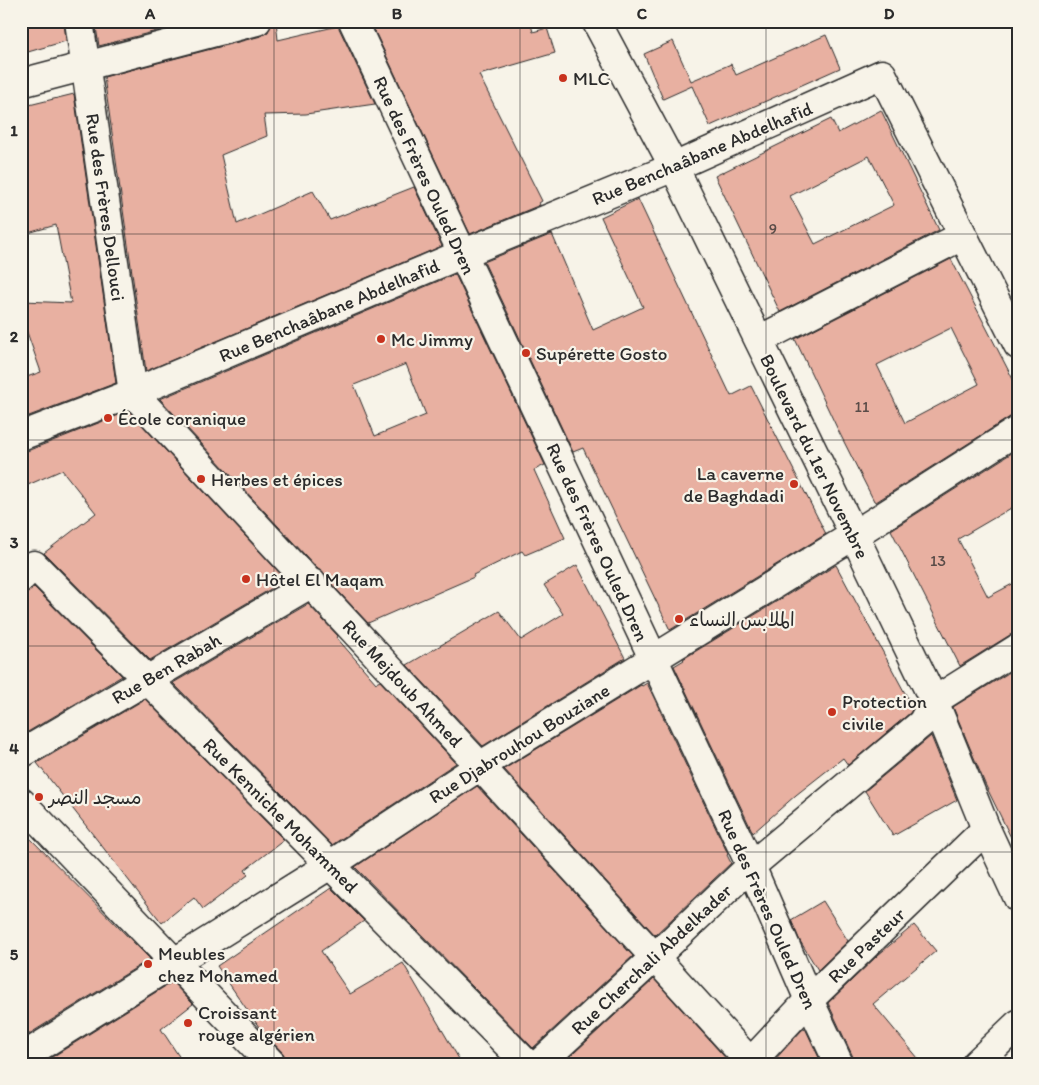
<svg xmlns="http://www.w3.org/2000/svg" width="1039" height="1085" viewBox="0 0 1039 1085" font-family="Itim,'Playpen Sans Arabic',sans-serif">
	<rect width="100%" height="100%" fill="#f7f3e8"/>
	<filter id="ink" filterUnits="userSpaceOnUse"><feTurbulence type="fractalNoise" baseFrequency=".02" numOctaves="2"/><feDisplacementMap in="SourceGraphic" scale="10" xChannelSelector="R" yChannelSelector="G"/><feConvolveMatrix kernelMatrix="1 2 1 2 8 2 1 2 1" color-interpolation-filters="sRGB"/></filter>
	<g filter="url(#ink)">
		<g fill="#e8b0a1" stroke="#2b2b2b" fill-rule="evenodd">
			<path d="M21,21H64L66,41L21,54Z"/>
			<path d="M95,21H195L99,46Z"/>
			<path d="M272,21H276L278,40L338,26L375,104L306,114L264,115L267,136L221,155L237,224L313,191L330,220L414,187L442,246L146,371L104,77L261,36L268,32Z"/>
			<path d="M370,21H530L533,32L547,28L555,53L479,75L542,201L539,203L540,205L470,234Z"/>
			<path d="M826,35L840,68L710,126L692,86L663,99L644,54L673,41L691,81L731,64L736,75Z"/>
			<path d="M74,94L116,383L21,419V379L41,372L22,318L23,301L71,303L56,225L21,235V107Z"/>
			<path d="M881,110L939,230L780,312L715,176L831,119L838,133ZM869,156L894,205L815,244L790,196Z"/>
			<path d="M638,199L731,396L751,386L826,534L670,630L583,448L573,452L484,262L552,234L593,330L643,307L601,217Z"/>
			<path d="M951,259L1018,389V414L1010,417L876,502L874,501L838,430L795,339ZM951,328L979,384L905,423L877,365Z"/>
			<path d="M455,274L545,465L534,470L565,538L525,555L522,551L473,575L474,577L368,623L326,578L325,575L318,569L160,399ZM406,364L426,415L375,436L354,385Z"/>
			<path d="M129,411L286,580L150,660L44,553L96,513L62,470L21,488V451H27Z"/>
			<path d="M1018,449V504L958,539L988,597L1018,581V632L1010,635L960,666L891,530Z"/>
			<path d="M577,565L625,658L483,746L407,665L499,611L521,640L563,614L544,585Z"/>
			<path d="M836,565L913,708L910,713L848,765L843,758L796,795L753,833L674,666L684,660L683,659Z"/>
			<path d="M34,587L122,676L21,736V593H26Z"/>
			<path d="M308,604L338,636L336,637L376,683L380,681L456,763L332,845L173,683Z"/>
			<path d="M1018,667V852L985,784L953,707Z"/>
			<path d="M647,683L728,854L727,855L731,863L655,935L504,769L641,685L642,686Z"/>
			<path d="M145,699L284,840L245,870L248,875L203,909L194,897L162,923L37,763Z"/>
			<path d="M931,736L957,800L893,836L865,791Z"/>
			<path d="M477,786L633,956L533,1048L355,867Z"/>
			<path d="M21,829L150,959L21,1039Z"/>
			<path d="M331,888L364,921L321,951L350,994L403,963L462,1064H287L283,1053L261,1030L217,966Z"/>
			<path d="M823,901L848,941L818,970L800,941L791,920Z"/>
			<path d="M914,925L936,951L873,1004L923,1064H854L853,1057L828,1003L878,955Z"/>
			<path d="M654,979L731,1064H562Z"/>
			<path d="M172,982L193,1004L161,1029L184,1064H41Z"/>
			<path d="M805,1028L822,1064H771L802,1030Z"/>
		</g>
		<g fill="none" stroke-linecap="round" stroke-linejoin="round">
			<defs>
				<g id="minor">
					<path d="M79,21L133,393L480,766L752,1064"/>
					<path d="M353,21L751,866L809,1000L839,1064"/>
					<path d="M21,83L257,21"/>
					<path d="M759,340L962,236"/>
					<path d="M21,436L133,393L462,254L674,167L882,74L1018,345"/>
					<path d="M21,578L34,565L527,1064"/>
					<path d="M21,754L312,583"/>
					<path d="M21,802L272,1064"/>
					<path d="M21,1058L330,865L480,766L854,535L1018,430"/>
					<path d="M539,1064L655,957L751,866L922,723L934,701L1018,648"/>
					<path d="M749,1064L809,1000L986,829"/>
					<path d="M976,1064L1018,1024"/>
				</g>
				<path id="tertiary" d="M596,21L674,167L854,535L934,701L986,829L1018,898"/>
			</defs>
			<use href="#minor" stroke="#2b2b2b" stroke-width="31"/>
			<use href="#tertiary" stroke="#2b2b2b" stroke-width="31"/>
			<use href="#minor" stroke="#f7f3e8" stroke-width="28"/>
			<use href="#tertiary" stroke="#f7f3e8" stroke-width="28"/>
		</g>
	</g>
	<path fill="none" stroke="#2b2b2b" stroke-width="1" stroke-opacity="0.55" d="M274,21V1064M520,21V1064M766,21V1064M21,234H1018M21,440H1018M21,646H1018M21,852H1018"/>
	<g fill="#c8321e" stroke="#f7f3e8" stroke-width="2">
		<circle cx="563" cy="78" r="5"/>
		<circle cx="381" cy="339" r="5"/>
		<circle cx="526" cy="353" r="5"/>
		<circle cx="108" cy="418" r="5"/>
		<circle cx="201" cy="479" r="5"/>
		<circle cx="794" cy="484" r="5"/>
		<circle cx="246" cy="579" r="5"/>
		<circle cx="679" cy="619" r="5"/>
		<circle cx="832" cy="712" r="5"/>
		<circle cx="39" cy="797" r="5"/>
		<circle cx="148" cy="964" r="5"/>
		<circle cx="188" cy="1023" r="5"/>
	</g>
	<g text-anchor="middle" stroke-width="4.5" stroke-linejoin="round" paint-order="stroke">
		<g font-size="16" fill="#5a4c48">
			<text x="773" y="234">9</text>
			<text x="862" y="412">11</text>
			<text x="938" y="566">13</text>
		</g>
		<g font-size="19" fill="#2b2b2b" stroke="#f7f3e8" text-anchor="start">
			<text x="573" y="85">MLC</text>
			<text x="391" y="346">Mc Jimmy</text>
			<text x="536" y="360">Supérette Gosto</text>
			<text x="118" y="425">École coranique</text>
			<text x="784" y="480" text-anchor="end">La caverne<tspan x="784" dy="22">de Baghdadi</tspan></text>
			<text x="211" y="486">Herbes et épices</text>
			<text x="256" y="586">Hôtel El Maqam</text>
			<text x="689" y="626">الملابس النساء</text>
			<text x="842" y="708">Protection<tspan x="842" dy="22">civile</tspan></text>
			<text x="49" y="804">مسجد النصر</text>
			<text x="158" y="960">Meubles<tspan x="158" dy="22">chez Mohamed</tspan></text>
			<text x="198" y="1019">Croissant<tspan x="198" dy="22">rouge algérien</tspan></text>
		</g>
		<g font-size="19" fill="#2b2b2b" stroke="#f7f3e8">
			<text transform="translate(702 153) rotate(-23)" y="7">Rue Benchaâbane Abdelhafid</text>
			<text transform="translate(425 175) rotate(65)" y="7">Rue des Frères Ouled Dren</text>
			<text transform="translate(106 207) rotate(82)" y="7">Rue des Frères Dellouci</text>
			<text transform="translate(329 310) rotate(-23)" y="7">Rue Benchaâbane Abdelhafid</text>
			<text transform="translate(815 456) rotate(64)" y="7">Boulevard du 1er Novembre</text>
			<text transform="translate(598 542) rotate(65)" y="7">Rue des Frères Ouled Dren</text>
			<text transform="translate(166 668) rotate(-30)" y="7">Rue Ben Rabah</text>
			<text transform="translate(403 683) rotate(47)" y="7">Rue Mejdoub Ahmed</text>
			<text transform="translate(519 743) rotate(-32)" y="7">Rue Djabrouhou Bouziane</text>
			<text transform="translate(281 815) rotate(45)" y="7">Rue Kenniche Mohammed</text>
			<text transform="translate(768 909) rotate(66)" y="7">Rue des Frères Ouled Dren</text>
			<text transform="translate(866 945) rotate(-44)" y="7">Rue Pasteur</text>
			<text transform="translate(651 959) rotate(-43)" y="7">Rue Cherchali Abdelkader</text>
		</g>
	</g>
	<rect width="1039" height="1085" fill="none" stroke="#f7f3e8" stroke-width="55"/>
	<rect x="28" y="28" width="984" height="1030" fill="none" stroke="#2b2b2b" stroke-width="2"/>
	<g font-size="16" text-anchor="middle" font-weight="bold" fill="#2b2b2b">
		<text x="150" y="19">A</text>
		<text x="397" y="19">B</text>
		<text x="642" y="19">C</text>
		<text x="889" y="19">D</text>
		<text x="14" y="136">1</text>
		<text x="14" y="342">2</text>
		<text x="14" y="548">3</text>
		<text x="14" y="754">4</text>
		<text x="14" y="960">5</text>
	</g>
</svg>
